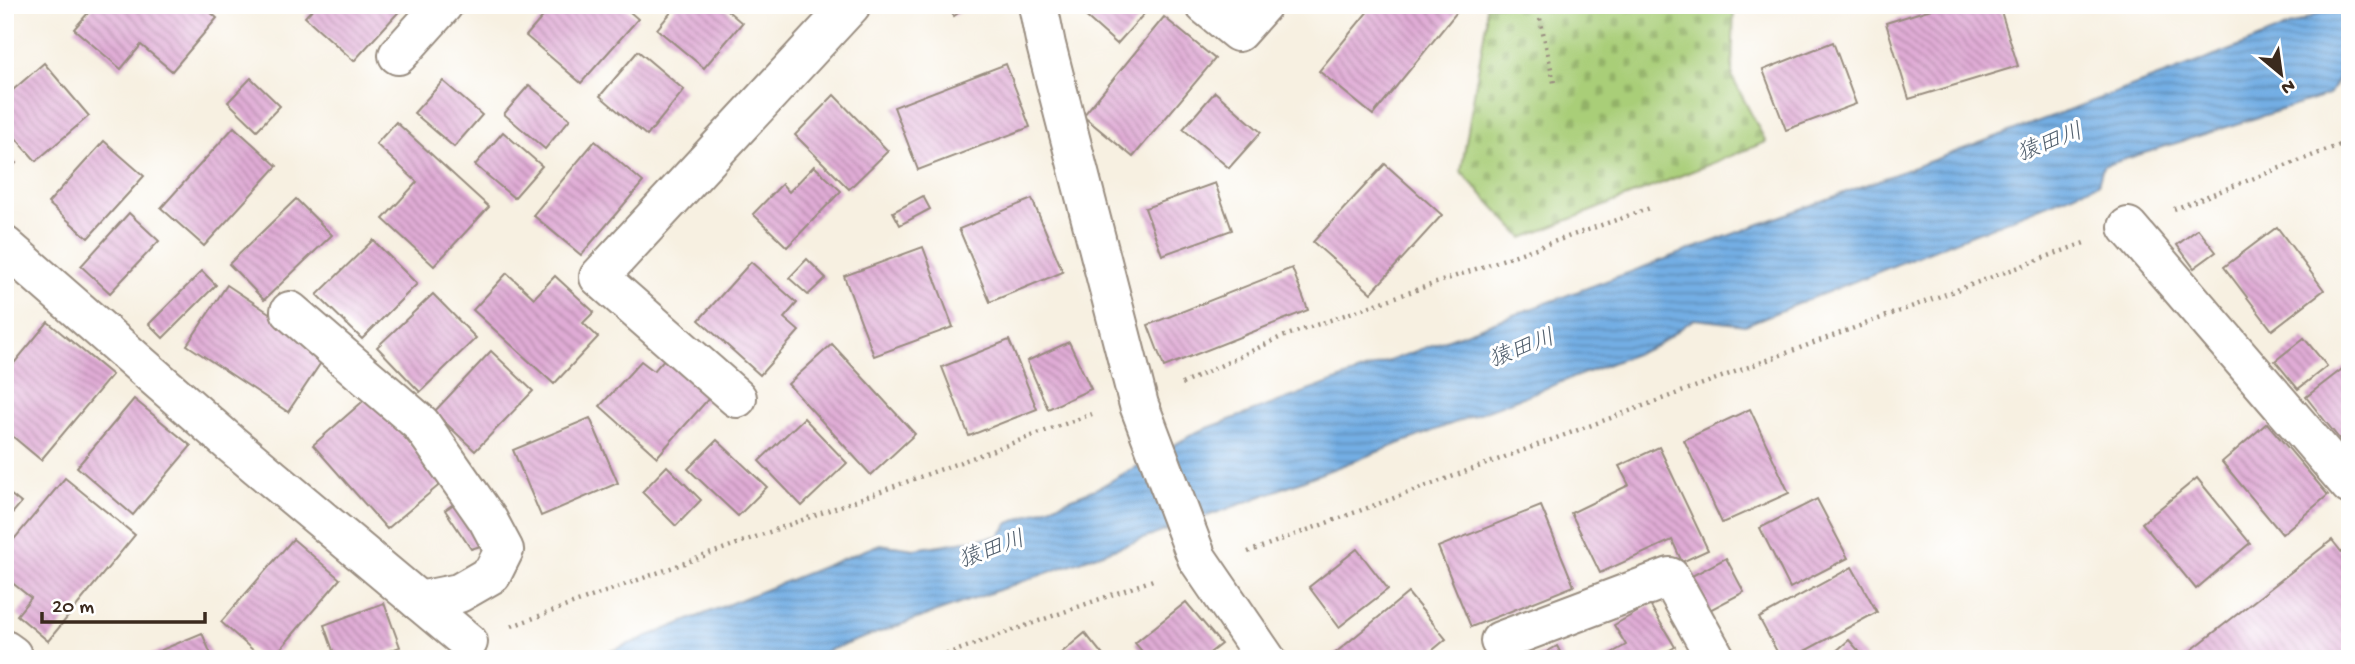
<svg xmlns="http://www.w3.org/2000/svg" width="2355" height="664" viewBox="0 0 2355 664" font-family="'Gochi Hand','Klee One',sans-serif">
	<defs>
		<pattern id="cemetery-stones" width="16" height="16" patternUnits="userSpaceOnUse" patternTransform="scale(1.75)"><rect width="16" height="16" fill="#a9ce78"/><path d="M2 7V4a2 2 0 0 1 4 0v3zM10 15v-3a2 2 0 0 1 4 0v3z" fill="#92b167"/></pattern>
		<pattern id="water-rules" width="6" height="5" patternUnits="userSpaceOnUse" patternTransform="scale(1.75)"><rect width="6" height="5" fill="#73aee4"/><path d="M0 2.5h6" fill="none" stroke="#608eb8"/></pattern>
		<pattern id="building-back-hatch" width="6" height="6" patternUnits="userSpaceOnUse" patternTransform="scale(1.75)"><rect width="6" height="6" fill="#e0acd6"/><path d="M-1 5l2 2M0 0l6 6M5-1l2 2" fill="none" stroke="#b78cad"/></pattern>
	</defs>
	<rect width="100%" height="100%" fill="#fff"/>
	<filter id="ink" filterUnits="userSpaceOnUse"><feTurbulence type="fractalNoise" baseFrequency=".0143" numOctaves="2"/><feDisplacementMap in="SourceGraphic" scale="14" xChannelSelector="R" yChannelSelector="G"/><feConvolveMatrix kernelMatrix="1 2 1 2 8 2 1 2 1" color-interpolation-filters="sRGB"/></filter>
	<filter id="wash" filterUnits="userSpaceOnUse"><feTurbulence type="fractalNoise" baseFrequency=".00686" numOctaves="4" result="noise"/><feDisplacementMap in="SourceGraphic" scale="28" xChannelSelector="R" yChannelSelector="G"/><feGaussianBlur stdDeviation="1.57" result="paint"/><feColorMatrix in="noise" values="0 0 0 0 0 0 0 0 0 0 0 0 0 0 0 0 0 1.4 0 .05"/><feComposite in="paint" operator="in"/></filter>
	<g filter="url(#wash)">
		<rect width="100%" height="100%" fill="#f7f0e1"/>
		<path fill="url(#cemetery-stones)" stroke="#727c4b" stroke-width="2" d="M1486,5H1734L1732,77L1766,142L1523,238L1461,172L1486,23Z"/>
		<path fill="url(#water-rules)" stroke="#576c81" stroke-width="2" d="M2339,5H2350V70L2339,77L2329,95L2103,166L2098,184L1745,325L1694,319L1656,346L1241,504L804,659H591L880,544L914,549L999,536L1009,523L1100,487L1197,432L2231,50Z"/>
		<g id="blocks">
			<g fill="url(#building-back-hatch)">
				<path d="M95,5H202L217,18L172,71L141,45L121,69L74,29Z"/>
				<path d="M316,5H405L354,61L305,17Z"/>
				<path d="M553,5H622L638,19L581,83L526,36Z"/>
				<path d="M677,5H721L742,23L704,68L657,29Z"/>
				<path d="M946,5H969L954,16Z"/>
				<path d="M1073,5H1152L1117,44Z"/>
				<path d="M1373,5L1461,7L1373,115L1319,71Z"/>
				<path d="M1944,5H1972L1974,12L1999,5L2018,66L1909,99L1886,23Z"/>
				<path d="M1164,17L1215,59L1133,157L1083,116Z"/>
				<path d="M1833,42L1856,104L1786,130L1763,70Z"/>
				<path d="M638,51L684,90L647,136L600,96Z"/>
				<path d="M44,63L89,116L36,161L5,126V97Z"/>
				<path d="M1006,64L1030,127L918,170L894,107Z"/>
				<path d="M251,78L280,106L257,130L228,102Z"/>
				<path d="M443,81L482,115L454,147L414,113Z"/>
				<path d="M529,85L570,119L545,149L504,114Z"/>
				<path d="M1215,92L1261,132L1229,168L1183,129Z"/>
				<path d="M834,95L888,151L849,189L795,135Z"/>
				<path d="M396,122L489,207L434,266L383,219L417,182L376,144Z"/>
				<path d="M234,127L277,166L204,246L161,208Z"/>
				<path d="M503,132L542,166L514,198L475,165Z"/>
				<path d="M104,141L144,176L88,238L48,203Z"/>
				<path d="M595,141L643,182L581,255L533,215Z"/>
				<path d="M5,153L16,163L5,175Z"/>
				<path d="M1385,164L1442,215L1371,293L1313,242Z"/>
				<path d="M814,166L841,191L787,247L753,214L782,184L789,192Z"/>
				<path d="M1215,183L1232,230L1162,255L1145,208Z"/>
				<path d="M923,196L930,209L900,225L893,212Z"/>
				<path d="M296,199L332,235L264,300L229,264Z"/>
				<path d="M1032,199L1063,272L990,302L959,229Z"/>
				<path d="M129,213L159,241L110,293L81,266Z"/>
				<path d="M2277,227L2324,290L2272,330L2224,267Z"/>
				<path d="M2198,229L2216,252L2194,268L2177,245Z"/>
				<path d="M373,240L417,284L362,339L317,295Z"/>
				<path d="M923,247L953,327L874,356L844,276Z"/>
				<path d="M807,259L826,278L808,295L789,278Z"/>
				<path d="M751,262L797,303L784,318L799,331L760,375L699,320Z"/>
				<path d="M1292,268L1308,310L1164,367L1148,325Z"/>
				<path d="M202,271L216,285L163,338L149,324Z"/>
				<path d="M507,273L534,298L555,276L594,312L583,323L598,337L554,384L473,310Z"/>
				<path d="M227,285L328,352L288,412L187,345Z"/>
				<path d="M433,294L476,338L420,392L377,347Z"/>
				<path d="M48,322L112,375L41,460L5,430V374Z"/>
				<path d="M2304,338L2327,366L2298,389L2275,361Z"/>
				<path d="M1009,340L1037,409L969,436L942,367Z"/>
				<path d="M1069,342L1091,389L1048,409L1027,361Z"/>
				<path d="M832,344L915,434L871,475L788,384Z"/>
				<path d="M491,351L533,391L475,451L434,412Z"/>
				<path d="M666,357L710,397L657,457L600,406L641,361L654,371Z"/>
				<path d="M2350,363V442L2345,446L2306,397Z"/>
				<path d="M369,396L443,482L387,529L313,445Z"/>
				<path d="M134,399L191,446L133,515L77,467Z"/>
				<path d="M1750,409L1789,493L1722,523L1684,440Z"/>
				<path d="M590,418L618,483L541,516L513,450Z"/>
				<path d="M804,418L847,463L802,506L759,461Z"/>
				<path d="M2267,423L2328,495L2282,534L2222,462Z"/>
				<path d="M717,440L767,487L738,516L688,469Z"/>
				<path d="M1659,447L1708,550L1682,562L1672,540L1600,573L1571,513L1629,485L1619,466Z"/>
				<path d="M667,466L701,500L676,526L642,492Z"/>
				<path d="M65,478L135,535L48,641L17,615L31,598L5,577V550Z"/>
				<path d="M2197,478L2250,543L2196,589L2142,523Z"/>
				<path d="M5,490L21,503L5,522Z"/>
				<path d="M461,499L490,543L471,549L445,510Z"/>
				<path d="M1817,499L1848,558L1790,588L1760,528Z"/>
				<path d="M1541,506L1574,586L1471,627L1438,547Z"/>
				<path d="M293,539L340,579L272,659H263L221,622Z"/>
				<path d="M2332,540L2350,563V659H2180Z"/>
				<path d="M1357,549L1388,589L1339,627L1309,587Z"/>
				<path d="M1726,558L1744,592L1706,612L1688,578Z"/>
				<path d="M1852,567L1877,612L1790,659H1781L1759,618Z"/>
				<path d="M1408,593L1446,639L1422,659H1328Z"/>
				<path d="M1186,602L1221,644L1202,659H1148L1135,643Z"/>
				<path d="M384,603L400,647L367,659H336L324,625Z"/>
				<path d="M1650,605L1675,647L1654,659H1601L1626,645L1614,625Z"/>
				<path d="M202,633L213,659H140Z"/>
				<path d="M1085,633L1106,659H1054Z"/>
				<path d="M1849,640L1866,659H1827Z"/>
				<path d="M1557,646L1564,659H1534Z"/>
			</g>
		</g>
	</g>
	<g filter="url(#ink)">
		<use href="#blocks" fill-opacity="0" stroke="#998d80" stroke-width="2"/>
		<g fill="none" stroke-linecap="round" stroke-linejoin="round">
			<defs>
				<g id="minor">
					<path d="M1038,5L1046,45L1139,405L1197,558L1266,659"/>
					<path d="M1205,5L1238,32L1262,5"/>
					<path d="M398,55L443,5"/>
					<path d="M2128,227L2350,485"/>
					<path d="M5,246L230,443L468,642"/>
					<path d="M290,311L421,424L488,520L504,550L492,574L459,593L419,601"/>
					<path d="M737,398L599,277L851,5"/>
					<path d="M1500,641L1670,577L1716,659"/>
					<path d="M5,650L12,655"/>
				</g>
			</defs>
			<use href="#minor" stroke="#998d80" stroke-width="42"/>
			<g stroke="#998d80" stroke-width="4.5" stroke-dasharray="2 5" stroke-linecap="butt">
				<path d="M1537,5L1555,87"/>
				<path d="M2174,209L2350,141"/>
				<path d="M1182,384L1279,338L1653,207"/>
				<path d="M1248,552L2084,243"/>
				<path d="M512,626L1092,414"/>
				<path d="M933,659L1153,580"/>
			</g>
			<use href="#minor" stroke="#fff" stroke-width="38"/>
		</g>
	</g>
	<g text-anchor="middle" stroke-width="6" stroke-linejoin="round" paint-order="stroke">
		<g font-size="23" font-style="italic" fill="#515f6d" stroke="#fff">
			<text transform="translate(2049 141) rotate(-21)" y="8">猿田川</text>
			<text transform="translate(1521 347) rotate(-21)" y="8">猿田川</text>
			<text transform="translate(991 548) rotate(-20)" y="8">猿田川</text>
		</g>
	</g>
	<rect width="2355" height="664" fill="none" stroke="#fff" stroke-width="28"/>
	<g transform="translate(2281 74) rotate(151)" stroke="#ffffff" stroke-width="5" paint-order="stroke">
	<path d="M0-5L12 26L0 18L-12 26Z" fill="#3b2a1e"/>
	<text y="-10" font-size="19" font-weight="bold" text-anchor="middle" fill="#3b2a1e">N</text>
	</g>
	<path d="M42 612v10h163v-10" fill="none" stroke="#3b2a1e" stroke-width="3.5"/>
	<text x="52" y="612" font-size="21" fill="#3b2a1e" stroke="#ffffff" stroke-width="5" paint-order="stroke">20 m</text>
</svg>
